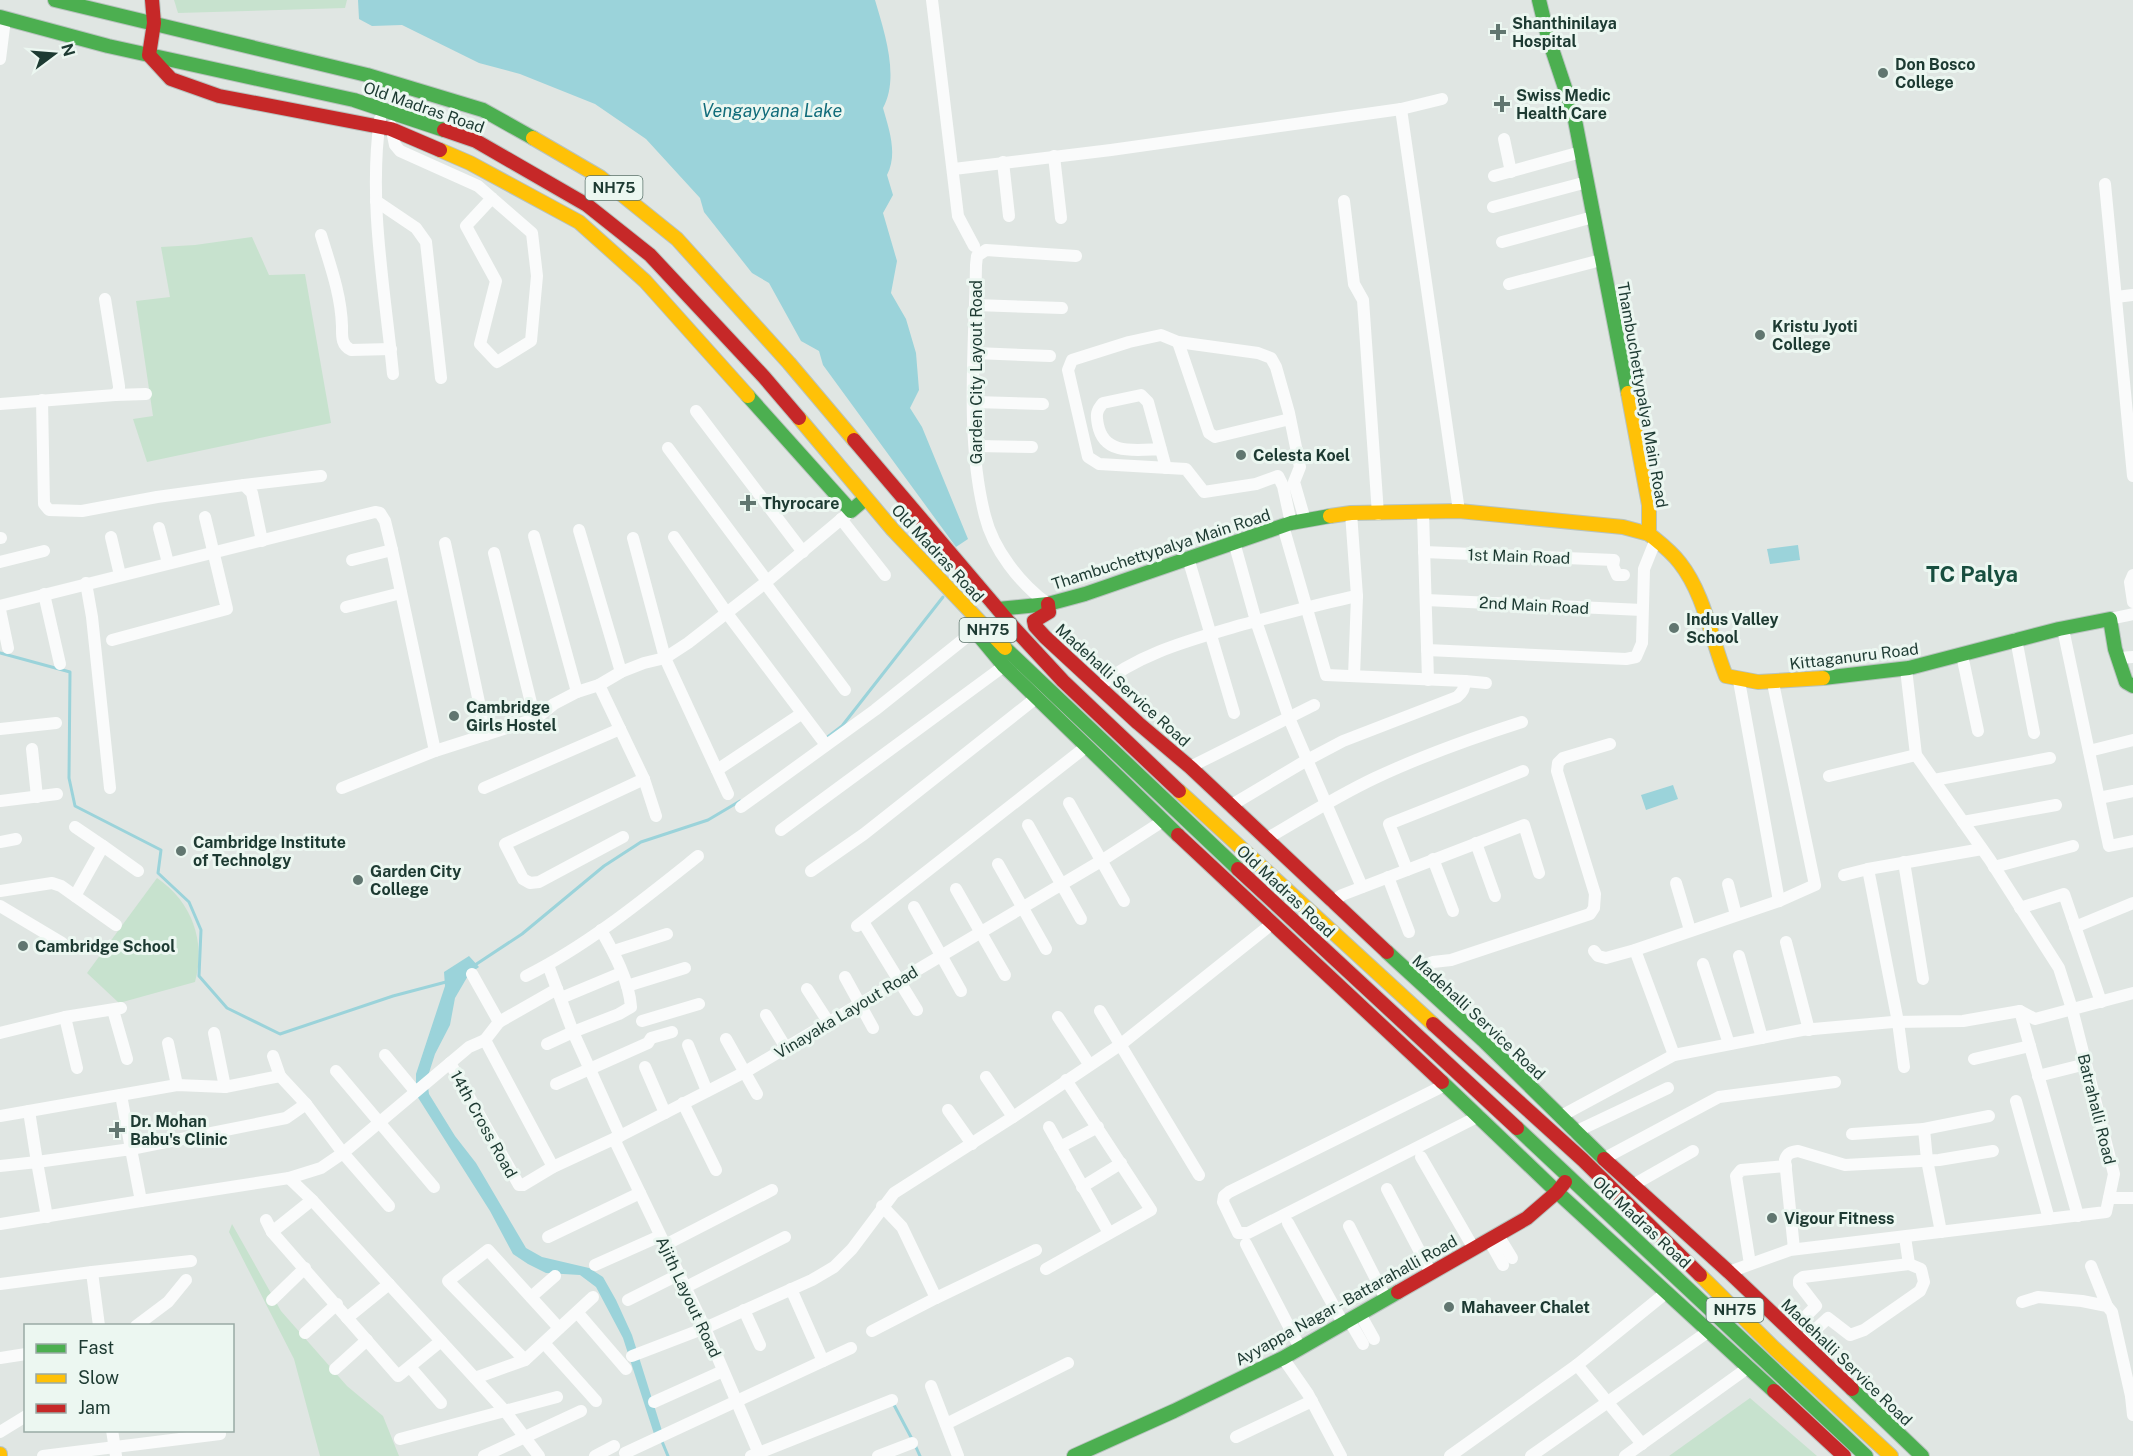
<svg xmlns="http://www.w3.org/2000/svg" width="2133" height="1456" viewBox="0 0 2133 1456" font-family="'Public Sans',sans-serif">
	<rect width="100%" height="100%" fill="#e0e6e3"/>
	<g fill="#c7e2ce">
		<path d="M174,0H347L345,8L178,13Z"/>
		<path d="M252,237L269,275L305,274L331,423L147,462L133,419L153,416L136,301L170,297L161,247L195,245Z"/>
		<path d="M157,878C192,902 206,941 195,982L119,1003L87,973Z"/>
		<path d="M232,1224L281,1311L347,1386L383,1416L399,1456H320L294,1359L229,1232Z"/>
		<path d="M1750,1398L1817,1456H1669Z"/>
	</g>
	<g fill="#9bd3da">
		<path d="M358,0H875C884,31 900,77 883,108C889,129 898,154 887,175L893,195L883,213L897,261L891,293L906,319L916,353L919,390L910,408L922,427L968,539L956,547L823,365L819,351L801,341L769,283L752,273L704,212L700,198L646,139L595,104L520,74L479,63L402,25L372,26L359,19Z"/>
		<path d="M1798,545L1800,560L1770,564L1767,549Z"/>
		<path d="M1673,785L1678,799L1646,810L1641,795Z"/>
		<path d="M469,956L479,967L469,974L455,998L450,1025L435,1054L428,1076L416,1086V1074L445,986L444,972Z"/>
		<path d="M428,1087L429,1094L455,1136L476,1163L526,1248L542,1257L589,1268L603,1277L616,1300L632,1335L663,1434L655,1437L623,1338L596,1287L580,1275L546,1273L528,1264L513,1254L490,1211L417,1096Z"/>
	</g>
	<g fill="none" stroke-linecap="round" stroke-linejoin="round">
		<g stroke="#9bd3da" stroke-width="3">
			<path d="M0,653L70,672L69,778L75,806L161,850L158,873L189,902L201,930L199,976L227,1008L280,1034L393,996L446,982"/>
			<path d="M825,739L842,726L943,597"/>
			<path d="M475,965L522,934L604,866L641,842L708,820L740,801"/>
			<path d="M893,1403L912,1439"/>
			<path d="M661,1439L668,1456"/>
			<path d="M915,1445L920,1456"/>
		</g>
		<defs>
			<g id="fast">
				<path d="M55,0L367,75L483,110L533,138"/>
				<path d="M1539,0L1548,37L1574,115L1628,393"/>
				<path d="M0,17L108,46L354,100L444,130"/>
				<path d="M748,396L851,511L865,499"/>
				<path d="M998,609L1048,604L1085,594L1291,523L1330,516"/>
				<path d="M970,625L1004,666L1178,835"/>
				<path d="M1005,648L1238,869"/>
				<path d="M1823,678L1909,668L2059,629L2110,619L2115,649L2126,682L2133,686"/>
				<path d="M1387,952L1483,1040L1604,1159"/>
				<path d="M1442,1082L1557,1192L1774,1391"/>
				<path d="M1517,1128L1866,1456"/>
				<path d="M1852,1389L1922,1456"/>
				<path d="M1074,1456L1174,1411L1283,1358L1398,1292"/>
			</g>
			<g id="slow">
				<path d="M533,138L600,177L677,239L789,363L854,440"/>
				<path d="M440,150L470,163L579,222L645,281L748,396"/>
				<path d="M799,418L893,530L1005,648"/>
				<path d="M1330,516L1351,513L1459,511L1623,527L1649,534V505L1628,393"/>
				<path d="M1649,534C1660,543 1671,551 1680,563C1705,595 1711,639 1726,676L1758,682L1823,678"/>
				<path d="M1179,791L1433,1024"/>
				<path d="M1700,1275L1775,1349L1891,1456"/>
				<path d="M0,1454V1456"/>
			</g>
			<g id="jam">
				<path d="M152,0L154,23L149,55L171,79L219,96L391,129L440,150"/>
				<path d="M444,130L476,141L587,205L650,255L764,377L799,418"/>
				<path d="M854,440L1014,628L1063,681L1179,791"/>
				<path d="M1048,604L1049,612L1034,621L1035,626L1045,637L1138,723L1190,767L1387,952"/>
				<path d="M1178,835L1442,1082"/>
				<path d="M1238,869L1517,1128"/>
				<path d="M1433,1024L1583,1160L1700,1275"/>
				<path d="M1604,1159L1729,1272L1852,1389"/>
				<path d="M1398,1292L1527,1218L1557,1192L1565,1182"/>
				<path d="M1774,1391L1844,1456"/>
			</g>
		</defs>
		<use href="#fast" stroke="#b8c3bf" stroke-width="16"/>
		<use href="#slow" stroke="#b8c3bf" stroke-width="16"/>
		<use href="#jam" stroke="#b8c3bf" stroke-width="16"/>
		<g stroke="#fafbfb" stroke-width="12">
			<path d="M932,0L958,216L974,246"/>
			<path d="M0,59L5,19"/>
			<path d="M1401,109L1459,511"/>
			<path d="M380,119C368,203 385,290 393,374"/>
			<path d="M391,126L395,145L400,151L478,186L532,233L537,276L531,341L497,362L480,344L496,281L466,226L492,198"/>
			<path d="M1504,139L1511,172"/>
			<path d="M1054,156L1061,218"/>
			<path d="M1003,162L1009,216"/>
			<path d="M954,169L1111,150L1401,109L1442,99"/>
			<path d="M1494,176L1581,152"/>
			<path d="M2105,184L2133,476"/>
			<path d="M376,201L416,228L426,242L441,378"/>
			<path d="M1344,201L1354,284L1363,300L1378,514"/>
			<path d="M1493,207L1587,182"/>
			<path d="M321,235C330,265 341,294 342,326C342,336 341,345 351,350L391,349"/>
			<path d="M1502,242L1593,217"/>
			<path d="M1509,284L1601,260"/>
			<path d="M2116,297L2133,295"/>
			<path d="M105,299L119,386V390L115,395"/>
			<path d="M975,305L1062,308"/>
			<path d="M1178,342L1209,433L1215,437L1290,419"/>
			<path d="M975,353L1050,356"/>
			<path d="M42,400L44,504L49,510L82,511L157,497L244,485L252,493L262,541"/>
			<path d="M974,402L1043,404"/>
			<path d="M0,404L115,395L146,394"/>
			<path d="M696,411L803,552"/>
			<path d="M975,446L1032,447"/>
			<path d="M668,448L767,581"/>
			<path d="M1161,449C1136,450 1104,456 1098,425C1096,415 1096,411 1103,403L1141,395L1148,402L1166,468"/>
			<path d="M244,485L321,476"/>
			<path d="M1351,513L1357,596L1354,676"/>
			<path d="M1423,513L1428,680"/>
			<path d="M841,519L885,575"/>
			<path d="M1291,523L1283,486L1278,476L1256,484L1204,492L1186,469L1099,464L1088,457L1068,370L1072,360L1129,342L1161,335L1178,342L1258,353L1271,358L1276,367L1289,413L1300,467L1294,482L1305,520"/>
			<path d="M159,528L168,563"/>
			<path d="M579,530L621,672"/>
			<path d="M534,536L577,692"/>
			<path d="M111,537L120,575"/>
			<path d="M674,537L726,612L826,745"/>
			<path d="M0,538H1"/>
			<path d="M633,538L665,658L728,794"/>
			<path d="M1234,542L1256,621L1289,718L1362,887"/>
			<path d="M445,543L486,735"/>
			<path d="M1424,552L1614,560L1613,566L1617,575H1624"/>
			<path d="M494,553L535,719"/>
			<path d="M1188,558L1234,713"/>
			<path d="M352,560L392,550"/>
			<path d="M0,562L44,551"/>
			<path d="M2133,575L2130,582L2133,602"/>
			<path d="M86,583L92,617L110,788"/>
			<path d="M765,583L845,690"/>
			<path d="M44,594L60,664"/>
			<path d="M1426,600L1642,610"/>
			<path d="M1048,604C1020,584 993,549 985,516C965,438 975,346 976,265L977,256L986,250L1076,256"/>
			<path d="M0,606L375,512L380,513L385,521L392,550L435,751"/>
			<path d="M346,607L401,593"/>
			<path d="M0,610L8,648"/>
			<path d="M2110,619L2133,614"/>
			<path d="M2063,629L2109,846L2133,841"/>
			<path d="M2016,639L2034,733"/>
			<path d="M112,640L227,609L205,517"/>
			<path d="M1427,650L1626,659L1636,657L1642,643L1644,569L1656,539"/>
			<path d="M1962,655L1978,731"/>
			<path d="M2118,658L2133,657"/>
			<path d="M1465,681L1486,683"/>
			<path d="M1739,681L1779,901"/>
			<path d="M599,685L644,779L656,816"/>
			<path d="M1098,687C1139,653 1191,640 1241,625C1280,615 1318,604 1357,596"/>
			<path d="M0,729L56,723"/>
			<path d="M32,749L37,797"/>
			<path d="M2089,751L2133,740"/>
			<path d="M1190,767L1314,705"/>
			<path d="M717,770L801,714"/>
			<path d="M1829,776L1916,755"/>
			<path d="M1934,780L2050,758"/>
			<path d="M342,788L435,751L535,719L554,704L577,692L599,685L621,672L644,663L665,658L688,643L765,583L851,511"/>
			<path d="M484,788L620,729"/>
			<path d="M2099,798L2133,791"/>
			<path d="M0,801L57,794"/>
			<path d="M1069,803L1124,901"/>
			<path d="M1230,806L1307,760L1343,741L1457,697C1463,692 1464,689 1465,681L1326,675L1283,526"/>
			<path d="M741,807L875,710L974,631"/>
			<path d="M1963,822L2056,805"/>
			<path d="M1028,825L1081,919"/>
			<path d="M75,827L103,846"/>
			<path d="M781,830L1004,666"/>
			<path d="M623,837L539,882L530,883L523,879L505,844L644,779"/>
			<path d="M1266,839C1302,818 1337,796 1375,778C1422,756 1472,738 1522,722"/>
			<path d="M0,842L16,839"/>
			<path d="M1476,843L1495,896"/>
			<path d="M1433,859L1453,911"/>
			<path d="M1904,862L1923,979"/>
			<path d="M998,864L1046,949"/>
			<path d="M1994,867L2073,846"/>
			<path d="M1407,870L1389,824L1523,771"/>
			<path d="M811,871L864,834L1036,698"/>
			<path d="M1844,875L1868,869"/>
			<path d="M1388,877L1409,932"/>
			<path d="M1676,883L1690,930"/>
			<path d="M1728,884L1736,915"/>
			<path d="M956,889L1005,975"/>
			<path d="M0,891L52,883L61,886L75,896L103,846L138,871"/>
			<path d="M75,896L116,925"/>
			<path d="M1332,902L1342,895L1524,825L1539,873"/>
			<path d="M0,906L62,943"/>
			<path d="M914,907L961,991"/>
			<path d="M2020,908L2064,894L2101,1002"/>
			<path d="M863,922L917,1010"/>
			<path d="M857,926L1087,746"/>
			<path d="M2075,927L2133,903"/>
			<path d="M1786,942L1809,1030"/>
			<path d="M1635,950L1674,1055"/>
			<path d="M614,951L667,934"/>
			<path d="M1594,951L1598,956L1606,958L1635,950L1779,901L1815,885L1773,683"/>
			<path d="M1739,956L1762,1038"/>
			<path d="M1703,964L1729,1044"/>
			<path d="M548,965L573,1032L620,1136"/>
			<path d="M1408,972L1433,962L1451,960L1590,914L1594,908L1595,894L1557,771L1558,763L1563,758L1610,744"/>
			<path d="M472,974L499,1022L485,1040L553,1167"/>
			<path d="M526,976C588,945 644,899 698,856"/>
			<path d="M845,977L873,1028"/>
			<path d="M627,986L685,968"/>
			<path d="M807,989L829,1023"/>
			<path d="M561,998L621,973"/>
			<path d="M113,1010L127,1059"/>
			<path d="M1100,1011L1199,1175"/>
			<path d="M2020,1011L2078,1216"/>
			<path d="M766,1015L786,1048"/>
			<path d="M65,1017L77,1068"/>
			<path d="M1058,1017L1089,1064"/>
			<path d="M642,1021L699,1004"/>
			<path d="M499,1022L557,989"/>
			<path d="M0,1033L65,1017L121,1008"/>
			<path d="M214,1033L225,1087"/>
			<path d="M726,1039L757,1094"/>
			<path d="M168,1043L177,1085"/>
			<path d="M547,1044L573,1032L619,1014L631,1007C629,980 614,953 601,930"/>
			<path d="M688,1045L707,1091"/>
			<path d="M385,1055L415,1091"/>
			<path d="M273,1056L280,1076"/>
			<path d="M1974,1059L2030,1046"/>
			<path d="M450,1063L519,1185H523L553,1167L620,1136L745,1072L1101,861L1163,821"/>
			<path d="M645,1067L665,1113"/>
			<path d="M1904,1067L1898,1022L1868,869L1982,849"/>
			<path d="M336,1071L434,1187"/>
			<path d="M2038,1076L2086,1064"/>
			<path d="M986,1077L1013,1117"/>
			<path d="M556,1084L648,1043L651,1038L672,1032"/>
			<path d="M1445,1085L1229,1192L1224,1196L1223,1202L1238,1233H1248L1479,1116"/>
			<path d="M121,1095L131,1149L286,1118L306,1104"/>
			<path d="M2016,1101L2049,1219"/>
			<path d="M683,1103L716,1170"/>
			<path d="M948,1110L972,1144"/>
			<path d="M0,1116L29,1111"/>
			<path d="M1561,1116L1674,1055L1802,1030L1893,1022L1963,1021L2020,1011L2035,1019L2133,993"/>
			<path d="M1049,1127L1109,1233"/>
			<path d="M1575,1132L1668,1088"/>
			<path d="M1852,1134L1924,1129"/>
			<path d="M614,1139L705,1328L760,1456"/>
			<path d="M1060,1147L1098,1127"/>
			<path d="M1421,1157L1474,1249"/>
			<path d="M1603,1159L1719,1097L1835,1082"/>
			<path d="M0,1166L37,1162L47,1217"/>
			<path d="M289,1178L141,1201L131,1149L37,1162L29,1111L177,1085L225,1087L280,1076L306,1104L343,1153L469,1047L485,1040"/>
			<path d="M1633,1185L1693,1151"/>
			<path d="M1082,1187L1121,1163"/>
			<path d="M1387,1189L1431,1273"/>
			<path d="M2109,1198H2133"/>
			<path d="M389,1206L343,1153L321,1168L289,1178L312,1200L505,1411L539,1456"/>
			<path d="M882,1206L902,1227L936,1298L1036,1250"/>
			<path d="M266,1220L272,1232L398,1376L441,1341"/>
			<path d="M1288,1223L1343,1323"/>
			<path d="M0,1224L141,1201"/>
			<path d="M1349,1226L1386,1299"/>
			<path d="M272,1232L312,1200"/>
			<path d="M1941,1232L1927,1160L1924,1129L1989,1116"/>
			<path d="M1498,1235L1512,1258"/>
			<path d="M548,1237L640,1193"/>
			<path d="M1905,1237L1909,1264"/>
			<path d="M1489,1240L1503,1265"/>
			<path d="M1246,1244L1300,1348"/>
			<path d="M665,1245L772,1190"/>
			<path d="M1794,1249L1785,1160C1787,1153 1791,1152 1798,1151L1845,1165L1939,1160L1993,1151"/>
			<path d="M1750,1264L1736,1176L1741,1170L1786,1166"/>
			<path d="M595,1265L660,1236"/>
			<path d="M2091,1266L2107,1306"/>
			<path d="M1046,1269L1151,1210L1066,1080"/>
			<path d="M92,1272L191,1261"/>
			<path d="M1729,1272L1790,1250L2106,1212L2114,1174L2072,1009L2059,968L1990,860L1916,755L1906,669"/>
			<path d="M0,1284L92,1272L99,1326"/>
			<path d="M684,1288L785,1237"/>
			<path d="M791,1289L823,1361"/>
			<path d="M531,1297L555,1276"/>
			<path d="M272,1300L305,1268"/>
			<path d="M628,1300L678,1275"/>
			<path d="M2022,1302L2038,1297L2082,1301L2107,1306L2112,1312L2131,1396"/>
			<path d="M744,1310L760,1345"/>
			<path d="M577,1312L626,1369"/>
			<path d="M1360,1314L1374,1339"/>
			<path d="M347,1318L389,1284"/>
			<path d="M1349,1320L1363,1344"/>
			<path d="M136,1326L168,1302L186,1280"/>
			<path d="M872,1331L936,1298"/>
			<path d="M1791,1331L1816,1306L1799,1284V1280L1803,1277L1909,1264L1921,1269L1924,1282L1920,1291L1864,1330L1850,1335L1828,1318L1802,1342"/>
			<path d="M305,1333L337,1304"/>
			<path d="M544,1343L596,1401"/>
			<path d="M632,1356L705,1328L812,1280L834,1267L852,1249L894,1193L1013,1117L1120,1045L1273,923"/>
			<path d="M0,1358L26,1354"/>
			<path d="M1283,1358L1308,1394L1341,1456"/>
			<path d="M525,1360L448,1281L488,1250L559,1328"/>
			<path d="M1577,1365L1642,1444"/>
			<path d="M410,1367L441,1403"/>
			<path d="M335,1369L367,1340"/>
			<path d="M475,1378L525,1360L593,1297"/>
			<path d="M931,1386L958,1456"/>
			<path d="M2133,1396H2131L2133,1415"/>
			<path d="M654,1402L723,1371"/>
			<path d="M946,1424L1068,1363"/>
			<path d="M112,1430L116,1456"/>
			<path d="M0,1432L26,1416"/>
			<path d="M1236,1437L1312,1401"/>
			<path d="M400,1439L557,1397"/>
			<path d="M625,1453L851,1348"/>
			<path d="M43,1456L220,1434"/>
			<path d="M484,1456L581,1411"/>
			<path d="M595,1456L614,1446"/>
			<path d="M751,1456L892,1400"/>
			<path d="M878,1456L912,1443"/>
			<path d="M1450,1456L1577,1365L1667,1292"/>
			<path d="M1531,1456L1709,1331"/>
			<path d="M1625,1456L1749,1367"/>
		</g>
		<use href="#fast" stroke="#4caf50" stroke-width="14"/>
		<use href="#slow" stroke="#ffc107" stroke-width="14"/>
		<use href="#jam" stroke="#c62828" stroke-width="14"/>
	</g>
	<g fill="#617670" stroke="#ecf7f1" stroke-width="2">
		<path d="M1495 23h6v6h6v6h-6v6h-6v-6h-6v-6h6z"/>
		<circle cx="1883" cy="73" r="6"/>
		<path d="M1499 95h6v6h6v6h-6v6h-6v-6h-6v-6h6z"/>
		<circle cx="1760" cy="335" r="6"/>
		<circle cx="1241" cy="455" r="6"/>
		<path d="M745 494h6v6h6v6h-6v6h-6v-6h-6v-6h6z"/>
		<circle cx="1674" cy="628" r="6"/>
		<circle cx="454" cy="716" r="6"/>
		<circle cx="181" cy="851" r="6"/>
		<circle cx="358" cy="880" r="6"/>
		<circle cx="23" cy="946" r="6"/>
		<path d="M114 1121h6v6h6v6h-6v6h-6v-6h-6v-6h6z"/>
		<circle cx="1772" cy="1218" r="6"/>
		<circle cx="1449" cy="1307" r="6"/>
	</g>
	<g text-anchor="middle" stroke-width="6" stroke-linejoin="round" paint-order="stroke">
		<g fill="#ecf7f1" stroke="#5b736b" stroke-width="1.5">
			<rect x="585.5" y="176" width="57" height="24" rx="4.5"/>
			<rect x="959.5" y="618" width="57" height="24" rx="4.5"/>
			<rect x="1706.5" y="1298" width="57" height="24" rx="4.5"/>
		</g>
		<g font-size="15" font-weight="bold" fill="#1d3a32">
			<text x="614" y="193">NH75</text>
			<text x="988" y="635">NH75</text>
			<text x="1735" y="1315">NH75</text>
		</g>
		<g font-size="16" font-weight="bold" fill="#1d3a32" stroke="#ecf7f1" text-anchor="start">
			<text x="1512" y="29">Shanthinilaya<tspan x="1512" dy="18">Hospital</tspan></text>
			<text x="1895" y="70">Don Bosco<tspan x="1895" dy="18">College</tspan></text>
			<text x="1516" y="101">Swiss Medic<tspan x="1516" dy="18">Health Care</tspan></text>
			<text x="1772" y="332">Kristu Jyoti<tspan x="1772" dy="18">College</tspan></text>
			<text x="1253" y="461">Celesta Koel</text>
			<text x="762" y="509">Thyrocare</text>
			<text x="1686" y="625">Indus Valley<tspan x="1686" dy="18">School</tspan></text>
			<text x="466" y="713">Cambridge<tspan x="466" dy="18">Girls Hostel</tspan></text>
			<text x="193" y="848">Cambridge Institute<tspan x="193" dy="18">of Technolgy</tspan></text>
			<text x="370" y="877">Garden City<tspan x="370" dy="18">College</tspan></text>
			<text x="35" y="952">Cambridge School</text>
			<text x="130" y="1127">Dr. Mohan<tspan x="130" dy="18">Babu's Clinic</tspan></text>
			<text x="1784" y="1224">Vigour Fitness</text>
			<text x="1461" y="1313">Mahaveer Chalet</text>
		</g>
		<g font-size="16" fill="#1d3a32" stroke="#ecf7f1">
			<text transform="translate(424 107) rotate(19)" y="6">Old Madras Road</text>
			<text transform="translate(976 372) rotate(-90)" y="6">Garden City Layout Road</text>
			<text transform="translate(1643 395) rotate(80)" y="6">Thambuchettypalya Main Road</text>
			<text transform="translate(1161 549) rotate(-18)" y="6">Thambuchettypalya Main Road</text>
			<text transform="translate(938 553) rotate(47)" y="6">Old Madras Road</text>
			<text transform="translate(1519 556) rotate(2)" y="6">1st Main Road</text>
			<text transform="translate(1534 605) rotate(3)" y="6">2nd Main Road</text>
			<text transform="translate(1854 656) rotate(-7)" y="6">Kittaganuru Road</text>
			<text transform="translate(1123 685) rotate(42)" y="6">Madehalli Service Road</text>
			<text transform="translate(1286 891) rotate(43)" y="6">Old Madras Road</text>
			<text transform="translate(846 1012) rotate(-31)" y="6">Vinayaka Layout Road</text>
			<text transform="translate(1479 1017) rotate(43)" y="6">Madehalli Service Road</text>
			<text transform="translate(2097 1109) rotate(76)" y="6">Batrahalli Road</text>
			<text transform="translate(484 1124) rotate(61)" y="6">14th Cross Road</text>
			<text transform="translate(1642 1222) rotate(43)" y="6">Old Madras Road</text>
			<text transform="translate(689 1297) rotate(65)" y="6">Ajith Layout Road</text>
			<text transform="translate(1346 1300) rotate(-29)" y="6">Ayyappa Nagar - Battarahalli Road</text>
			<text transform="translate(1847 1362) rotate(44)" y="6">Madehalli Service Road</text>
		</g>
		<g font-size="18" font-style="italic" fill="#126d7b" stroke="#ecf7f1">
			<text x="772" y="117">Vengayyana Lake</text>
		</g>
		<g font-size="22" font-weight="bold" fill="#174e3f" stroke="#ecf7f1">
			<text x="1972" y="582">TC Palya</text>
		</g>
	</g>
	<rect x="24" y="1324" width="210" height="108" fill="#ecf7f1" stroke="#99aba5" stroke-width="1.5"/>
	<rect x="36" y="1344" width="30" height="9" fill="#4caf50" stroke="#99aba5" stroke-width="1.5"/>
	<text x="78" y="1354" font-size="18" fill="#1d3a32">Fast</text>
	<rect x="36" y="1374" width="30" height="9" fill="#ffc107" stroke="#99aba5" stroke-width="1.5"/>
	<text x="78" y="1384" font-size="18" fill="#1d3a32">Slow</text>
	<rect x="36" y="1404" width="30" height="9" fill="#c62828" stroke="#99aba5" stroke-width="1.5"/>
	<text x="78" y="1414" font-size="18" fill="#1d3a32">Jam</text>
	<g transform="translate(54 54) rotate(74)" stroke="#ecf7f1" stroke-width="4.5" paint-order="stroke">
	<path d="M0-4.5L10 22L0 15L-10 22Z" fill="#1d3a32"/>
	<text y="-9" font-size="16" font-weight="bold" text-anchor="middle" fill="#1d3a32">N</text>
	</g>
</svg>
